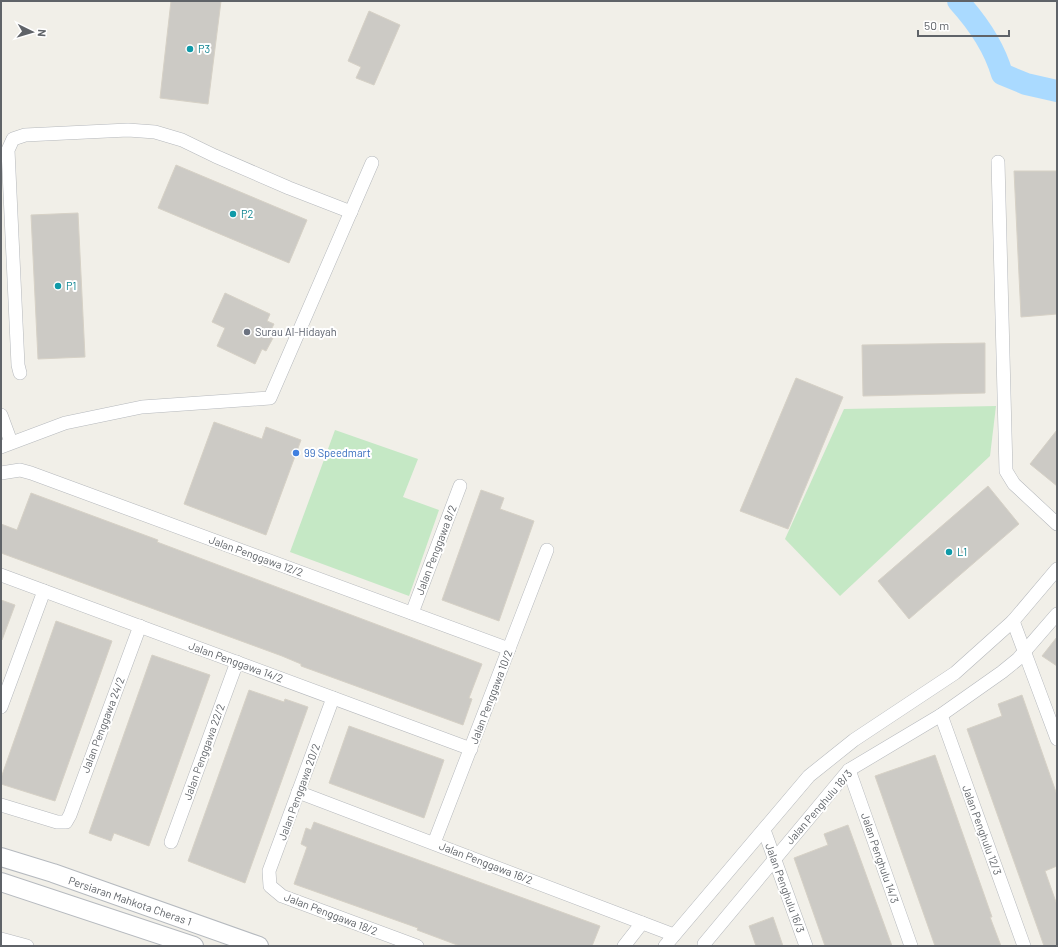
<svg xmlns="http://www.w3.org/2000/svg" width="1058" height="947" viewBox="0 0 1058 947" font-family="Barlow,sans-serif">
	<rect width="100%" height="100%" fill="#f1efe8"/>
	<g fill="#c5e8c5">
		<path d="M996,406L990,456L840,596L785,539L844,409Z"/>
		<path d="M335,430L418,459L403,497L439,510L409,596L290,552Z"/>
	</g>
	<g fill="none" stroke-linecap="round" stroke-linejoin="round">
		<path stroke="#aadaff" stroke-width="22" d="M958,1C978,23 994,46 1002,74L1026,84L1057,91"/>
	</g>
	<g fill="#cccac5" stroke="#d6d1c6">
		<path d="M171,1H221L208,104L160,98Z"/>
		<path d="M369,11L400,25L374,85L356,78L361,67L348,61Z"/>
		<path d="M176,165L307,220L289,263L158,208Z"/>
		<path d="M1014,171H1057V314L1021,317Z"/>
		<path d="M78,213L85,357L38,359L31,215Z"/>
		<path d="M225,293L270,314L267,321L274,324L268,336L273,338L266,351L262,349L255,364L217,346L225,328L212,322Z"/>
		<path d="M985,343V393L863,396L862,345Z"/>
		<path d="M796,378L843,397L788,529L740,511Z"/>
		<path d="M214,422L262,439L266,427L301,440L266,535L184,504Z"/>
		<path d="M1057,430V486L1030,464Z"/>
		<path d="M988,486L1019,524L909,619L878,581Z"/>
		<path d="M481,490L504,498L500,509L534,521L499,621L442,600Z"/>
		<path d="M31,493L158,540L157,542L482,664L469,698L472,699L463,725L301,666V664L282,656L1,553V524L17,530Z"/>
		<path d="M1,600L15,605L2,640H1Z"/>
		<path d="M56,621L112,641L55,801L1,784V778Z"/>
		<path d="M1057,637V666L1042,656Z"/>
		<path d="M152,655L210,675L149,846L114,833L111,841L89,833Z"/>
		<path d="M249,690L284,702L285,699L308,707L245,883L188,861Z"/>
		<path d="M1022,695L1057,795V866L1045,871L1057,905V946H1044L967,729L1002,716L998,704Z"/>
		<path d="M349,726L444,760L424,818L329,783Z"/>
		<path d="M935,755L992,917H990L1001,946H935L875,776Z"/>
		<path d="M314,822L600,926L592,946H460L417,930L418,928L294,884L307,847L301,844L306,828L311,830Z"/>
		<path d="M848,825L892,946H825L794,858L828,845L824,834Z"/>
		<path d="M773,917L783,946H756L749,926Z"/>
	</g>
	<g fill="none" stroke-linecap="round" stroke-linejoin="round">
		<defs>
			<g id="street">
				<path d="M998,162L1006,471L1014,484L1057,524"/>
				<path d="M20,373L18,365L8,150L13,139L25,135L128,130L155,132L182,140L215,156L289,188L351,212"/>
				<path d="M1,415L11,442"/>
				<path d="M1,447L65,423L142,407L270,398L372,163"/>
				<path d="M1,473L20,470L31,473L509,649"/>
				<path d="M1,575L471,749"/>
				<path d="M412,613L460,486"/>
				<path d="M1013,621L1057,739"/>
				<path d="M333,698L269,871L270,886L282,896L417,946"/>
				<path d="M1,707L44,591"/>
				<path d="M941,715L1024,946"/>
				<path d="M849,770L911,946"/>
				<path d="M298,792L674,935"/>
				<path d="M1,805L57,822H66L70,815L140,626"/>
				<path d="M764,830L806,946"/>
				<path d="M171,842L237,662"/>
				<path d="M434,843L547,550"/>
				<path d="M1,939L27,946"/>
				<path d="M624,946L642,923"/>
				<path d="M665,946L809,776L854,740L955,673L1013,621L1057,569"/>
				<path d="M704,946V944L849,770L941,715L1002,672L1018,659L1057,614"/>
			</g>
			<g id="secondary">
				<path d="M1,857L53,873L259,946"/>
				<path d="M1,882L194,946"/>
			</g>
		</defs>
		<use href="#street" stroke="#b5b8bc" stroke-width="14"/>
		<use href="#secondary" stroke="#b6babf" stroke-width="20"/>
		<use href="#street" stroke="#fff" stroke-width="13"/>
		<use href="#secondary" stroke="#fff" stroke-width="18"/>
	</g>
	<g fill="#0f9aa8" stroke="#fff" stroke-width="1.5">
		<circle cx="190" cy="49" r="4"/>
		<circle cx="233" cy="214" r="4"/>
		<circle cx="58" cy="286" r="4"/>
		<circle cx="949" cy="552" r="4"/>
	</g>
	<circle fill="#6b7280" stroke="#fff" stroke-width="1.5" cx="247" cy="332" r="4"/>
	<circle fill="#3f7fe0" stroke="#fff" stroke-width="1.5" cx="296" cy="453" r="4"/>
	<g text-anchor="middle" stroke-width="4" stroke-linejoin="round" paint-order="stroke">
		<g font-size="11" fill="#0d838f" stroke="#fff" text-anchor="start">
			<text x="198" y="53">P3</text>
			<text x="241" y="218">P2</text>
			<text x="66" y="290">P1</text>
			<text x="957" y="556">L1</text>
		</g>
		<g font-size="11" fill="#5b616d" stroke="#fff" text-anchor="start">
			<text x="255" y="336">Surau Al-Hidayah</text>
		</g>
		<g font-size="11" fill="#366cbe" stroke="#fff" text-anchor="start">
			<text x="304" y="457">99 Speedmart</text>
		</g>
		<g font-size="11" fill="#5f6368" stroke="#fff">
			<text transform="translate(436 550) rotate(-69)" y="4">Jalan Penggawa 8/2</text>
			<text transform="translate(256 556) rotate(20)" y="4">Jalan Penggawa 12/2</text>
			<text transform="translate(236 662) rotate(20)" y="4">Jalan Penggawa 14/2</text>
			<text transform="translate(491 697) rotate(-69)" y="4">Jalan Penggawa 10/2</text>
			<text transform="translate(103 725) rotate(-69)" y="4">Jalan Penggawa 24/2</text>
			<text transform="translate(204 752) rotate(-70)" y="4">Jalan Penggawa 22/2</text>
			<text transform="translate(299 792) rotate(-70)" y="4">Jalan Penggawa 20/2</text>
			<text transform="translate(819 807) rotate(-49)" y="4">Jalan Penghulu 18/3</text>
			<text transform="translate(982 830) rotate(70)" y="4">Jalan Penghulu 12/3</text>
			<text transform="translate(880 858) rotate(71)" y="4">Jalan Penghulu 14/3</text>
			<text transform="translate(486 863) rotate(21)" y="4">Jalan Penggawa 16/2</text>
			<text transform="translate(785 888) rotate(70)" y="4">Jalan Penghulu 16/3</text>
			<text transform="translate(130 901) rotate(19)" y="4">Persiaran Mahkota Cheras 1</text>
			<text transform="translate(331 914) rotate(21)" y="4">Jalan Penggawa 18/2</text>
		</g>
	</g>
	<rect width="1058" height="947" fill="none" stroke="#5f6368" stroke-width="4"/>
	<g transform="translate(32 32) rotate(95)" stroke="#ffffff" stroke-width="3" paint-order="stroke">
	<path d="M0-3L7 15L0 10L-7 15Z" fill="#5f6368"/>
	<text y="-6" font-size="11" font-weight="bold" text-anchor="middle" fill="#5f6368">N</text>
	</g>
	<path d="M918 30v6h91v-6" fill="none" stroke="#5f6368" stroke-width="2"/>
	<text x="924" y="30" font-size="12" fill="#5f6368" stroke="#ffffff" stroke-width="3" paint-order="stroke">50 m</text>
</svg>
